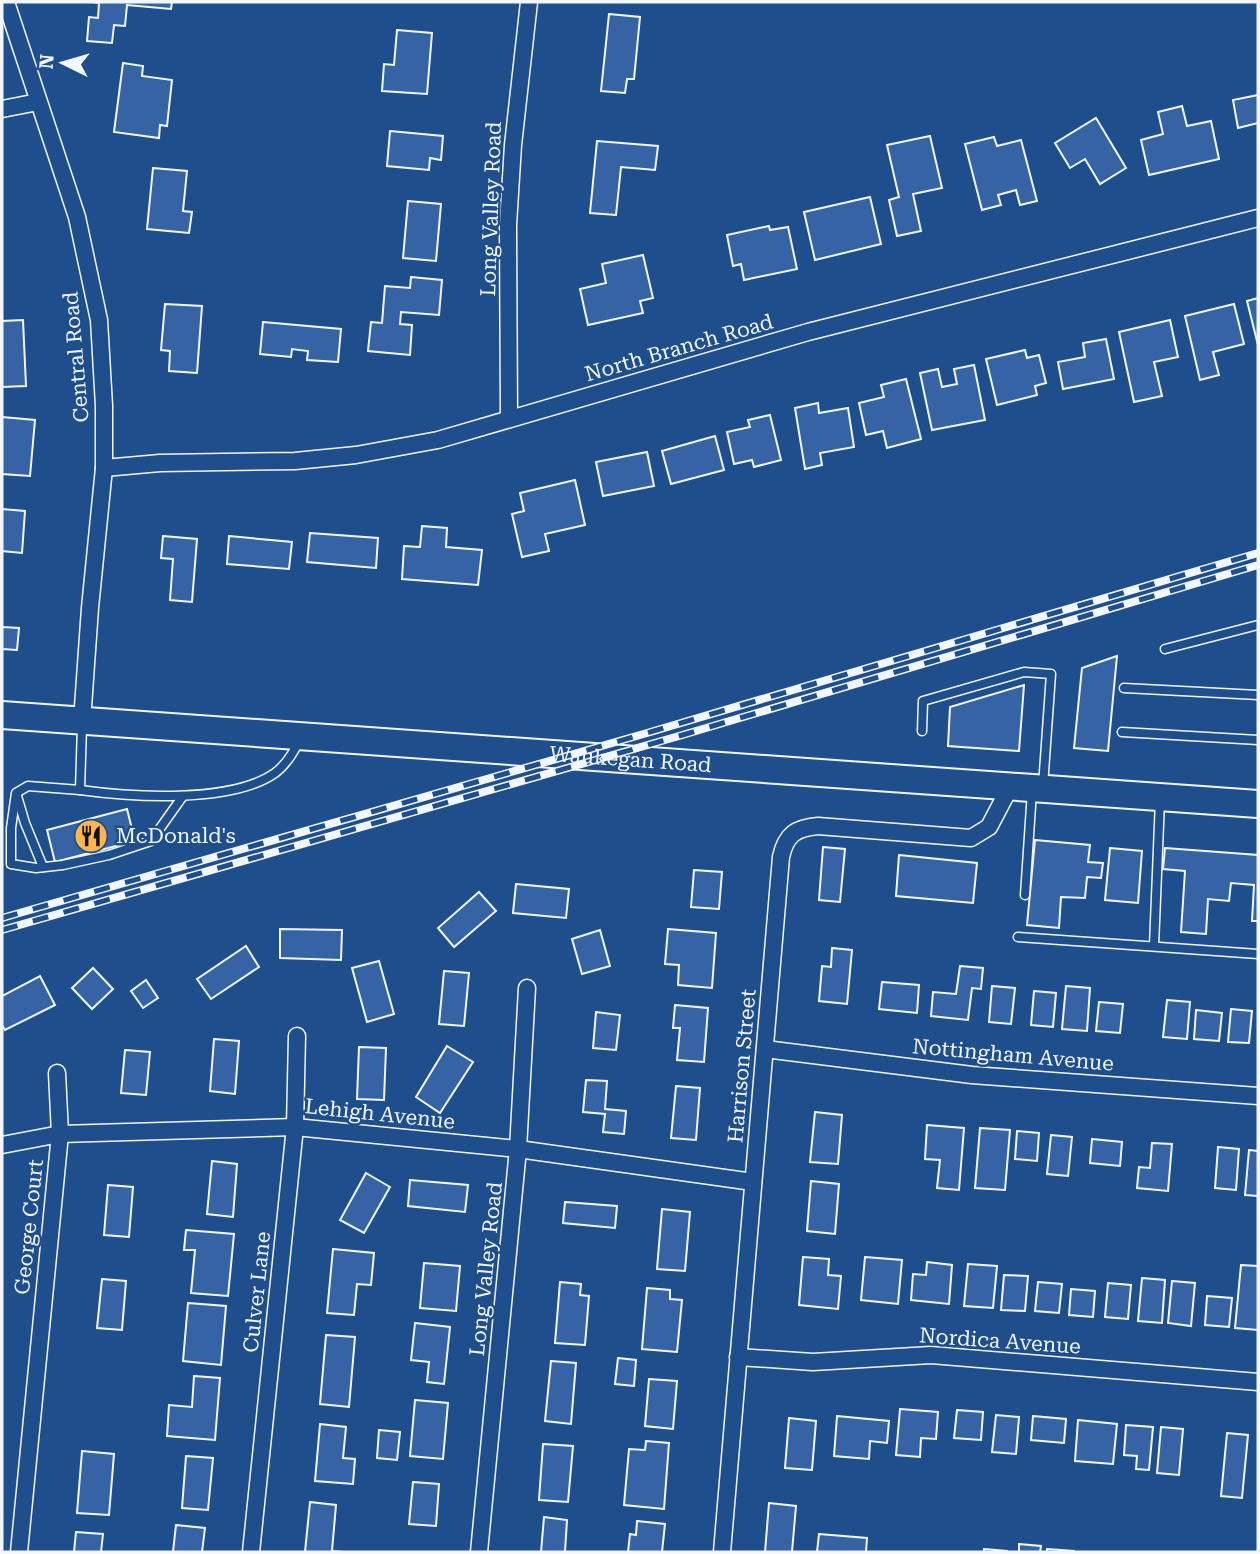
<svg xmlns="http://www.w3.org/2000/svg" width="1260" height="1554" viewBox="0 0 1260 1554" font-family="'Roboto Serif',serif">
	<rect width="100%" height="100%" fill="#1f4e8c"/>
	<g fill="#3563a3" stroke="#f2f6ff" stroke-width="2">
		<path d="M92,2H172L171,9L127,5L125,26L114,25L112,43L87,41L89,17L98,18L99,3Z"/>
		<path d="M609,14L640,17L634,79H627L625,93L601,91Z"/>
		<path d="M397,30L432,33L427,94L382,91L384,64L394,65Z"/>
		<path d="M123,63L143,66L142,76L172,80L167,126L160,125L159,138L114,132Z"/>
		<path d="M1258,95V123L1238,128L1233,100Z"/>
		<path d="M1182,106L1187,126L1211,121L1219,159L1149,175L1141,140L1163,134L1158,112Z"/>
		<path d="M1096,118L1126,168L1100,184L1085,159L1070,168L1055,143Z"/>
		<path d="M390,131L443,136L441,160L430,158L429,170L387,166Z"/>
		<path d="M930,136L942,188L913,194L921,231L897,236L889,200L899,197L887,145Z"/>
		<path d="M994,137L997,146L1021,140L1037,201L1020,205L1016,190L998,195L1001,205L982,210L965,144Z"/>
		<path d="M597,141L658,146L655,170L621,167L616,215L590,213Z"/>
		<path d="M153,168L187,171L183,211L192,212L189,233L147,229Z"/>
		<path d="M870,197L881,244L815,260L804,212Z"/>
		<path d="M408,201L441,204L436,261L403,258Z"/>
		<path d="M769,226L770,230L788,227L797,269L744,280L741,264L733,266L727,235Z"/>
		<path d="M643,255L653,298L640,301L643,313L588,325L580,289L606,283L602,264Z"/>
		<path d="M411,277L442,280L439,315L401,312L400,324L412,325L410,355L368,351L371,322L382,323L385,286L410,288Z"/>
		<path d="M1258,298V345L1247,301Z"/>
		<path d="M165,304L202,306L197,373L169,371L170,351L161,350Z"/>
		<path d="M1234,304L1244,344L1213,352L1219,375L1200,380L1185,316Z"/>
		<path d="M23,320L26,386L2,387V321Z"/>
		<path d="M1170,320L1178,357L1154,362L1162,396L1134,402L1119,332Z"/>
		<path d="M263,322L341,329L338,362L307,360L308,351L292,349L291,357L260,354Z"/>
		<path d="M1106,339L1114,379L1063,389L1058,362L1085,357L1083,343Z"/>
		<path d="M1025,350L1027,358L1039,355L1046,383L1035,386L1037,395L997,405L986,359Z"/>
		<path d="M974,365L985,420L932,430L920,373L938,369L942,387L957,384L954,369Z"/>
		<path d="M906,379L921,439L887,448L883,431L866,435L859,403L884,397L881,385Z"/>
		<path d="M818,403L819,413L848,408L854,447L820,453L822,465L805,469L795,408Z"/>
		<path d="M770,415L781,460L754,467L752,460L734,464L727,432L750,427L748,420Z"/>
		<path d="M2,417L35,420L30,476L2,474Z"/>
		<path d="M715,436L724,470L671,484L662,451Z"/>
		<path d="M647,452L654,486L603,496L596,462Z"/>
		<path d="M575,480L585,525L545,534L549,551L522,557L512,514L524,511L520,493Z"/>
		<path d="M2,509L25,511L22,553L2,551Z"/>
		<path d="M422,526L447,528L446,547L482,550L478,585L402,579L404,546L420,547Z"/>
		<path d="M310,533L378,538L376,568L307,562Z"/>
		<path d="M163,536L197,539L192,602L170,600L173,559L161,558Z"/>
		<path d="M229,536L292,542L289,569L227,564Z"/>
		<path d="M2,627L19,628L17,650L2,649Z"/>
		<path d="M1117,656L1108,751L1074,748L1082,668Z"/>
		<path d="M1024,685L1019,751L948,746L950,707Z"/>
		<path d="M127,809L135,841L55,862L47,830Z"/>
		<path d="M1035,840L1090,845L1088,862L1103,863L1101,878L1087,877L1085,898L1061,897L1059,928L1027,925Z"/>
		<path d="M823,847L845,849L840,902L819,900Z"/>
		<path d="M1110,848L1142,851L1138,903L1105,900Z"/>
		<path d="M1165,848L1258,855V921H1252L1254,885L1231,883L1229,901L1208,899L1206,934L1181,932L1185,871L1163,869Z"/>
		<path d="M899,855L977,863L973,903L896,896Z"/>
		<path d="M694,870L722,872L719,909L691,907Z"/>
		<path d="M516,884L569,889L566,918L513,913Z"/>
		<path d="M479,892L496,911L454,947L438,928Z"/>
		<path d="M280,929L342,930L341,960L280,958Z"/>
		<path d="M668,929L716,933L712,988L678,985L679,965L665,964Z"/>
		<path d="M600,930L610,966L582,974L572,939Z"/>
		<path d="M246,946L259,967L211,999L197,979Z"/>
		<path d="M832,948L852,950L847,1004L819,1001L822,966L831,967Z"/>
		<path d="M379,961L394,1014L367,1022L352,968Z"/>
		<path d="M960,966L983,968L981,989L972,988L968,1020L931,1016L933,992L956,994Z"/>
		<path d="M93,968L113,989L92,1009L72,988Z"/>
		<path d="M444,971L469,973L464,1026L439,1024Z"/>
		<path d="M40,976L55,1005L5,1030L2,1025V996Z"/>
		<path d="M146,980L158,998L143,1008L131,991Z"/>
		<path d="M882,982L919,985L917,1013L879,1009Z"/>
		<path d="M992,986L1015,988L1011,1024L989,1022Z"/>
		<path d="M1066,986L1090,988L1087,1031L1062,1029Z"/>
		<path d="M1034,991L1056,993L1053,1027L1031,1025Z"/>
		<path d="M1167,1000L1190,1002L1187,1039L1163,1037Z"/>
		<path d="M1099,1002L1123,1004L1120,1033L1096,1031Z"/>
		<path d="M675,1005L708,1008L704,1062L677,1060L680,1028H673Z"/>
		<path d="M1231,1009L1252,1011L1249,1043L1228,1042Z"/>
		<path d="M1196,1010L1222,1013L1219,1041L1194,1039Z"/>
		<path d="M596,1012L620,1015L616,1050L593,1048Z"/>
		<path d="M214,1039L239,1041L235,1094L210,1091Z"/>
		<path d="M447,1046L473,1062L440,1113L416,1097Z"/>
		<path d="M359,1047L386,1048L384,1100L357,1099Z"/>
		<path d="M125,1050L150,1052L146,1095L121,1093Z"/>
		<path d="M586,1080L607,1081L605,1109L626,1111L624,1134L603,1132L605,1114L583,1112Z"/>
		<path d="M676,1086L700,1088L696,1140L671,1138Z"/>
		<path d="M815,1112L842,1115L838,1164L810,1162Z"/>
		<path d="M927,1125L964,1128L959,1190L937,1188L940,1160L925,1159Z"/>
		<path d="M980,1128L1010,1130L1005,1190L975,1188Z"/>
		<path d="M1017,1131L1039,1133L1037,1161L1015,1159Z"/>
		<path d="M1051,1135L1072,1137L1068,1176L1047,1174Z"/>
		<path d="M1092,1139L1122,1142L1120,1166L1090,1163Z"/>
		<path d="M1152,1143L1172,1144L1168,1191L1137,1188L1139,1167L1150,1168Z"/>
		<path d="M1218,1147L1239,1149L1236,1190L1215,1188Z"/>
		<path d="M1249,1150L1258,1151V1196L1245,1195Z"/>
		<path d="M212,1161L237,1164L233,1217L207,1214Z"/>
		<path d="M366,1173L390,1187L364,1233L340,1220Z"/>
		<path d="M410,1180L468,1185L465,1212L408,1206Z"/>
		<path d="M811,1181L839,1184L835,1234L807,1231Z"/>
		<path d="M108,1185L133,1187L129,1237L104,1235Z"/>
		<path d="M565,1202L617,1206L615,1228L563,1223Z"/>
		<path d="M662,1209L690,1212L685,1271L657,1269Z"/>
		<path d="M186,1230L234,1234L228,1296L191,1293L195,1250H184Z"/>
		<path d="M333,1249L374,1253L371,1285L357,1284L354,1315L327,1313Z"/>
		<path d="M803,1257L829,1259L828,1275L841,1276L838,1309L799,1305Z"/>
		<path d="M865,1257L902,1260L898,1304L861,1300Z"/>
		<path d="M927,1262L952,1265L949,1304L911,1300L913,1274L926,1275Z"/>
		<path d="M424,1263L460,1266L456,1311L420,1308Z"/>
		<path d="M968,1264L997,1266L993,1308L964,1306Z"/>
		<path d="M1241,1265L1258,1266V1330L1235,1328Z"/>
		<path d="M1004,1275L1028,1276L1025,1311L1001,1310Z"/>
		<path d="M1142,1278L1165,1280L1162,1323L1138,1321Z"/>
		<path d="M102,1279L126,1281L122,1330L97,1328Z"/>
		<path d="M1172,1281L1195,1283L1191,1326L1168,1323Z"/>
		<path d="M560,1282L581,1284L580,1295L589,1296L585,1345L555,1343Z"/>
		<path d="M1038,1282L1062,1284L1059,1313L1035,1311Z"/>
		<path d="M1108,1283L1131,1285L1128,1319L1105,1317Z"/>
		<path d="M647,1288L670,1290V1299L682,1300L677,1352L642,1349Z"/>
		<path d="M1071,1289L1095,1291L1093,1317L1069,1315Z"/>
		<path d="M1207,1296L1232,1298L1229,1327L1205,1325Z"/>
		<path d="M188,1303L226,1306L221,1365L183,1361Z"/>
		<path d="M415,1323L450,1327L444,1384L427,1382L429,1362L411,1360Z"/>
		<path d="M326,1335L355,1337L349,1407L320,1404Z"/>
		<path d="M618,1358L636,1360L634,1386L615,1384Z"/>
		<path d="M551,1361L576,1363L571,1424L545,1421Z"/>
		<path d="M194,1376L220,1378L215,1440L167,1436L169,1405L192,1407Z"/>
		<path d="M649,1379L677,1381L673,1429L645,1426Z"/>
		<path d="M415,1400L448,1403L443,1459L410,1456Z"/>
		<path d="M900,1409L938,1412L936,1439L921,1438L920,1457L896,1455Z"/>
		<path d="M957,1410L983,1412L981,1440L954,1438Z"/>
		<path d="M996,1415L1019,1417L1016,1454L992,1452Z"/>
		<path d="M837,1416L889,1421L887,1443L870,1441L869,1459L834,1456Z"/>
		<path d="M1033,1416L1066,1419L1064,1443L1031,1440Z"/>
		<path d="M789,1418L816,1421L812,1470L785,1468Z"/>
		<path d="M1078,1420L1117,1424L1113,1464L1075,1461Z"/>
		<path d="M320,1424L346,1427L343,1458L355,1459L353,1484L315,1481Z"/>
		<path d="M1126,1425L1153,1427L1149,1470L1136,1469L1137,1456L1124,1455Z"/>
		<path d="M1161,1427L1183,1429L1179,1475L1157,1473Z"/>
		<path d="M379,1430L400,1432L397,1460L377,1458Z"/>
		<path d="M1227,1433L1248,1435L1242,1498L1221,1496Z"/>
		<path d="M646,1441L669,1443L664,1509L624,1505L629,1449L645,1450Z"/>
		<path d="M543,1444L573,1446L568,1502L539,1500Z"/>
		<path d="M82,1451L114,1454L109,1515L77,1513Z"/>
		<path d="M186,1456L213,1458L208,1510L182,1508Z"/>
		<path d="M413,1482L439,1484L436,1526L409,1524Z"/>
		<path d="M310,1502L336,1505L332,1551L344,1552H305Z"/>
		<path d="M769,1503L796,1506L792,1552H765Z"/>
		<path d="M544,1517L567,1520L565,1552H541Z"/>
		<path d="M637,1521L665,1524L662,1552H628L630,1534L636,1535Z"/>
		<path d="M176,1525L205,1528L202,1552H173Z"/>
		<path d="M76,1532L103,1534L101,1552H74Z"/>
		<path d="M819,1534L867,1538L866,1552H817Z"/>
		<path d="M1019,1544L1041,1546L1040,1552H1019Z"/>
		<path d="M984,1549L1007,1551V1552H984Z"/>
		<path d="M1047,1549L1074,1551V1552H1047Z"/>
	</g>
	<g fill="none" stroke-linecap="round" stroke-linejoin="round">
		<defs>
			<g id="lane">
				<path d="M1165,649L1258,625"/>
				<path d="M1124,688L1258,695"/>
				<path d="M82,726L80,790L28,786L16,793L11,828V864L36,868L63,865L109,855L151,841L183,796"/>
				<path d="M922,731L923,701L1024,672L1051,674L1043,786"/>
				<path d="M1122,732L1258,740"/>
				<path d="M80,790C131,797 231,804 275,773C287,764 294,752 300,739"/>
				<path d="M17,796L25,823L43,867"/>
				<path d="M1025,895L1032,791"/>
				<path d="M1018,937L1258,954"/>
				<path d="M1154,946L1160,800"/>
			</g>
			<g id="street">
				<path d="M6,2L77,217L99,320L104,406V468L90,608L82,721"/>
				<path d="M2,109L38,102"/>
				<path d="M509,419L508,225L513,145L529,2"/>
				<path d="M104,468L160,463L295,461L356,455L438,440L808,332L1258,218"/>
				<path d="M765,1049L972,1075L1258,1096"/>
				<path d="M2,1145L60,1134L295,1127L518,1149L753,1182"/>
				<path d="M738,1357L813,1362L931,1355L1258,1382"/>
				<path d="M19,1552L60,1134L57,1073"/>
				<path d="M251,1552L295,1127L297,1036"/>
				<path d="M479,1552L518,1149L527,988"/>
				<path d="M722,1552L781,857C786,834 796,828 818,826L971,838L989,827L1010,787"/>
			</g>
			<g id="primary">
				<path id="s1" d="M2,715L1258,804"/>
			</g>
		</defs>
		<use href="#lane" stroke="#f2f6ff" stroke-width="11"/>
		<use href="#street" stroke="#f2f6ff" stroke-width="19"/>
		<use href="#primary" stroke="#f2f6ff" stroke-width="30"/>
		<use href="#lane" stroke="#1f4e8c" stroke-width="8"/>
		<use href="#street" stroke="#1f4e8c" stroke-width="16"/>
		<use href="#primary" stroke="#1f4e8c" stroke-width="26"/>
		<defs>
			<g id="rail">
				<path d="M2,918L647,733L1258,553"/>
				<path d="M2,930L679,736L1258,565"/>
			</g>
		</defs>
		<use href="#rail" stroke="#f2f6ff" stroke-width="8"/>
		<use href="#rail" stroke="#1f4e8c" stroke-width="5" stroke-dasharray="16" stroke-linecap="butt"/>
	</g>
	<defs>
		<symbol id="restaurant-disc" viewBox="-11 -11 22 22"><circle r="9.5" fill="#ffb74d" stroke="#1f4e8c"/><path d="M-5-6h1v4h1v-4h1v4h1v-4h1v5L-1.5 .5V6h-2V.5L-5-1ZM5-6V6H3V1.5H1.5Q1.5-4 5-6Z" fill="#111"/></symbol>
	</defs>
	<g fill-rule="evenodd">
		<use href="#restaurant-disc" x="72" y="817" width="38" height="38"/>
	</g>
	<g text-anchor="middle" stroke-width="5" stroke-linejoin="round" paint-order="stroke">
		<g font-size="21" fill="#f2f6ff" stroke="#1f4e8c">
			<text transform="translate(491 209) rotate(-88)" y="7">Long Valley Road</text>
			<text transform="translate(679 348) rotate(-16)" y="7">North Branch Road</text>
			<text transform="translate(76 357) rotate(-95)" y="7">Central Road</text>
			<text dy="7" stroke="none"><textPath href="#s1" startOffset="630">Waukegan Road</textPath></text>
			<text transform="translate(1013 1055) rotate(5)" y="7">Nottingham Avenue</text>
			<text transform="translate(742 1066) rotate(-85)" y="7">Harrison Street</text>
			<text transform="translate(380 1114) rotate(6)" y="7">Lehigh Avenue</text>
			<text transform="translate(29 1227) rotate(-84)" y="7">George Court</text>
			<text transform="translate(486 1269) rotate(-84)" y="7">Long Valley Road</text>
			<text transform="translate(257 1292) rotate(-84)" y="7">Culver Lane</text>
			<text transform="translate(1000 1341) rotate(4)" y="7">Nordica Avenue</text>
		</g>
		<g font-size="21" fill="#f2f6ff" stroke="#1f4e8c" text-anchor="start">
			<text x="116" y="843">McDonald's</text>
		</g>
	</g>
	<rect width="1260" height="1554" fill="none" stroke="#f2f6ff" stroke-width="7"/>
	<g transform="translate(63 63) rotate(275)" stroke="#1f4e8c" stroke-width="5" paint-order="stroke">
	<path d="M0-5L12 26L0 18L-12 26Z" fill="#f2f6ff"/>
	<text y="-10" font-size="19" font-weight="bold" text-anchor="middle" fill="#f2f6ff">N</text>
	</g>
</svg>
